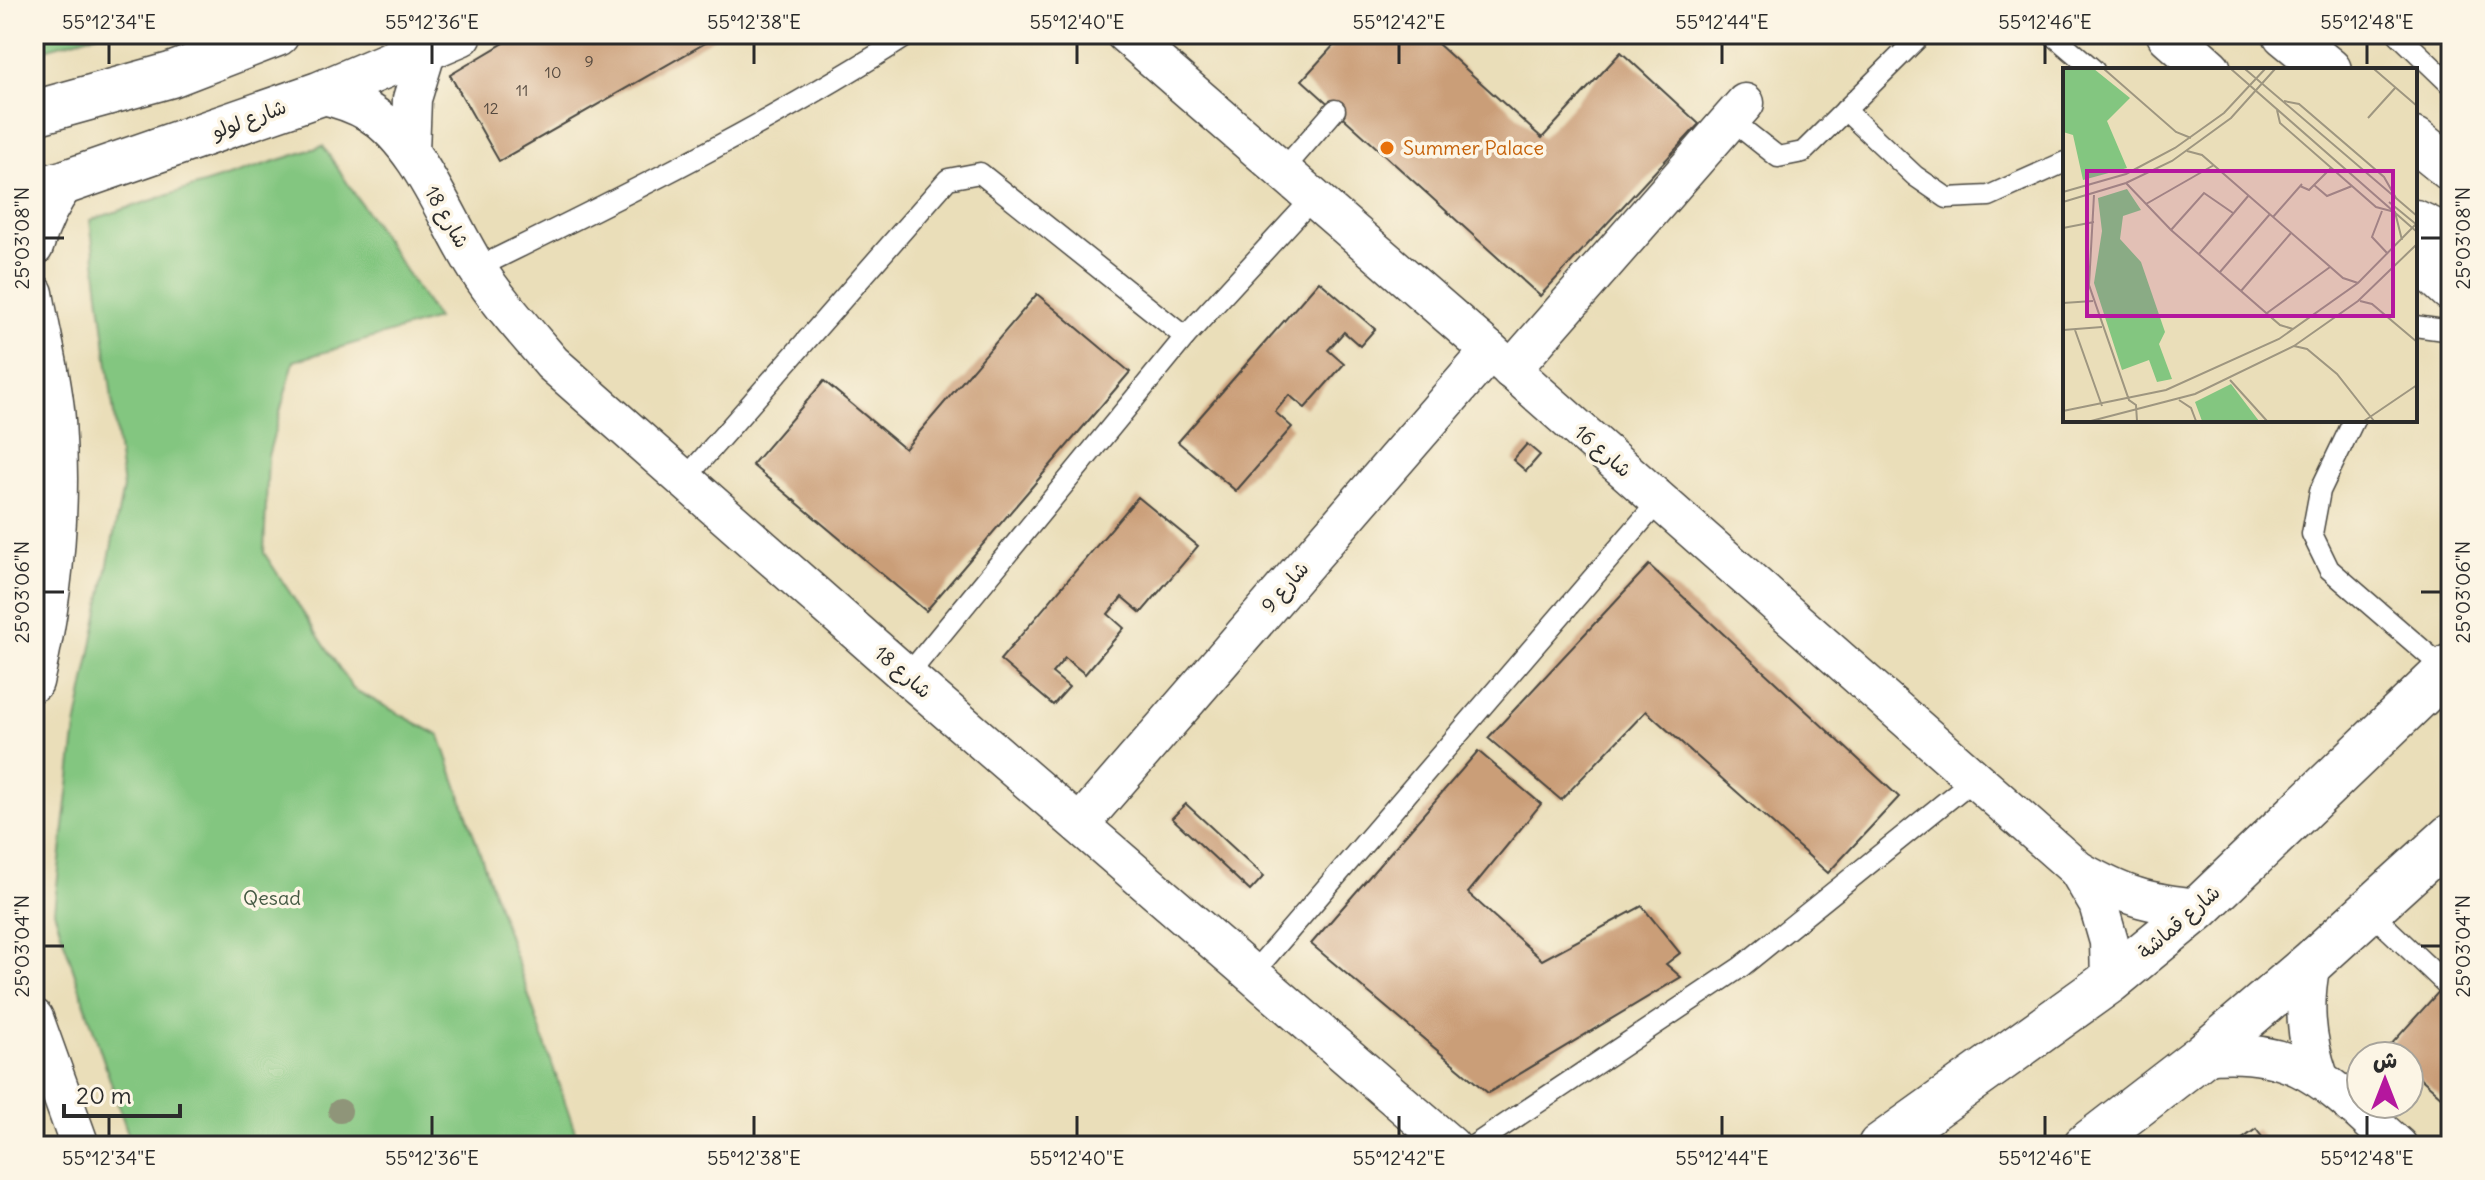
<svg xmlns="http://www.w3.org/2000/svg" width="2485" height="1180" viewBox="0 0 2485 1180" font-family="Delius,'Playpen Sans Arabic',sans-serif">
	<rect width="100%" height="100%" fill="#fcf5e5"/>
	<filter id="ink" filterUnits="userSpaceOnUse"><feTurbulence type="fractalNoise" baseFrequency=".0125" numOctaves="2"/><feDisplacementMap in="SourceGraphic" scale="16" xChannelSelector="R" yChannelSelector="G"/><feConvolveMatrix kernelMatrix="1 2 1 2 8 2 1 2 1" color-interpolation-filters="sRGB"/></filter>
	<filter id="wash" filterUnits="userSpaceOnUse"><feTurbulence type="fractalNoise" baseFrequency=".006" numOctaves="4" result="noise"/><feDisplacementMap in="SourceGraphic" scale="32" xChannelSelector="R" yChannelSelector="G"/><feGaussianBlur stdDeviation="1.8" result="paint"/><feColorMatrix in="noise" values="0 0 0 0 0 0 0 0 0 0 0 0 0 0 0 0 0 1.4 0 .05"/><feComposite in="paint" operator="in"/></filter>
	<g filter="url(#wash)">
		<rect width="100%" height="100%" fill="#eadeb9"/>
		<g fill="#83c680" stroke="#577856" stroke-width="2">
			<path d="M34,34H98L34,52Z"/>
			<path d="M323,146L437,319L294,361L268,456L264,553L353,689L440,736L580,1146H132L54,911L76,727L123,488L90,220Z"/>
		</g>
		<g id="blocks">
			<g fill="#ca9e78">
				<path d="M519,34H721L499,161L450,75Z"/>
				<path d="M1344,34H1427L1542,138L1621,52L1699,124L1540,296L1302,80Z"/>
				<path d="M1319,281L1375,329L1360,346L1344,332L1328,350L1344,364L1305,408L1289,395L1275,412L1292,427L1236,491L1178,442Z"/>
				<path d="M1037,294L1130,372L926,611L752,465L824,381L905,449Z"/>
				<path d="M1527,444L1540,455L1526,471L1513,460Z"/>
				<path d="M1138,497L1198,546L1141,613L1122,597L1108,614L1124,628L1085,674L1065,658L1052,673L1069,687L1053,705L1000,660Z"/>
				<path d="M1649,565L1899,797L1828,873L1646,711L1561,800L1488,738Z"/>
				<path d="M1478,751L1541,804L1468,893L1542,960L1642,906L1680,953L1666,964L1681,977L1488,1093L1311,944Z"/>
				<path d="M1186,804L1264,876L1250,891L1172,818Z"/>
				<path d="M2451,978V1105L2409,1068V1056H2396L2387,1049Z"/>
				<path d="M2256,1129L2269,1146H2233Z"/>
			</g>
		</g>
	</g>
	<g filter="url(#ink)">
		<use href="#blocks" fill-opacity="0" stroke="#484640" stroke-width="2"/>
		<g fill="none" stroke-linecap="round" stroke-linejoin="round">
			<defs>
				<g id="service">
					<path d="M2052,34L2094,70"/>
					<path d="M2398,34L2451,85"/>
					<path d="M1845,110L1915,176L1947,198L1989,196L2065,162"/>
					<path d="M1730,119L1778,157L1803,152L1922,34"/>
					<path d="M1282,171L1335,110"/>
					<path d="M477,268C624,196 772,123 910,34"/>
					<path d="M2415,326L2451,331"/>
					<path d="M2354,420L2320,491L2312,534L2329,569L2447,671"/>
					<path d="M684,480L948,179L980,173L1185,337"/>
					<path d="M907,676L1185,337L1313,198"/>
					<path d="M2368,910L2446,984"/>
					<path d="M1252,974L1659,501"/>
					<path d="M1473,1146L1741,967L1974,779"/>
				</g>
				<g id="minor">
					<path d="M1125,34L1490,351L2078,870C2124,896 2147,903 2199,908"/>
					<path d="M319,94C337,98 354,103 370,113C419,144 446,219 476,267C498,302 526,332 552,363L907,676L1451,1146"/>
					<path d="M410,151L412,99L427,50"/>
					<path d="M34,247C41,222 50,203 66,182"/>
					<path d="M34,293C41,335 53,378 56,420C62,508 54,597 34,682"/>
					<path d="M1511,370L1745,103"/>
					<path d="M1080,824L1490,351"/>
					<path d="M2078,870L2098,904L2109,942L2110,981"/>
					<path d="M2311,963C2303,1003 2305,1037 2319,1077"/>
					<path d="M34,1018L80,1146"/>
					<path d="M2203,1055C2301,1044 2330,1087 2398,1146"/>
				</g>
				<g id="tertiary">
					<path d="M2169,34L2209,70"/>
					<path d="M2285,34L2329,70"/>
					<path d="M34,113L171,75L277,34"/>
					<path d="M2415,140L2451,169"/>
					<path d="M34,191L66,182L319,94L460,34"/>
					<path d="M2415,222L2430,229L2451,245"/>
					<path d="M2415,256L2451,289"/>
					<path d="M1880,1146L2110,981L2199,908L2451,666"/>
					<path d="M2085,1146L2203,1055L2311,963L2451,836"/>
				</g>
			</defs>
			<use href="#service" stroke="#484640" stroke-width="23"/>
			<use href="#minor" stroke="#484640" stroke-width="41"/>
			<use href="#tertiary" stroke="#484640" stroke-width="47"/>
			<use href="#service" stroke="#fff" stroke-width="20"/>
			<use href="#minor" stroke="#fff" stroke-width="38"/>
			<use href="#tertiary" stroke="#fff" stroke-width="44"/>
		</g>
		<circle fill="#8f9579" cx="340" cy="1111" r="12"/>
	</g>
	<path fill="none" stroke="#2b2b2b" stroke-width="3" d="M109,44V64M432,44V64M754,44V64M1077,44V64M1399,44V64M1722,44V64M2045,44V64M2367,44V64M44,238H64M2421,238H2441M44,592H64M2421,592H2441M44,946H64M2421,946H2441M109,1116V1136M432,1116V1136M754,1116V1136M1077,1116V1136M1399,1116V1136M1722,1116V1136M2045,1116V1136M2367,1116V1136"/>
	<circle fill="#e8710a" stroke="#fcf5e5" stroke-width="3" cx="1387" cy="148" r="8"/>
	<g text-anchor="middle" stroke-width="7" stroke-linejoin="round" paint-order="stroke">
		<g font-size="16" fill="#53483e">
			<text x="589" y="67">9</text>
			<text x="553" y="78">10</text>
			<text x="522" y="96">11</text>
			<text x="491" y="114">12</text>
		</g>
		<g font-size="20" fill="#2b2b2b" stroke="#fcf5e5">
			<text transform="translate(249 119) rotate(-20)" y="7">شارع لولو</text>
			<text transform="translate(447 217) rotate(60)" y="7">شارع 18</text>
			<text transform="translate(1603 451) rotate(41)" y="7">شارع 16</text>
			<text transform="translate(1285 587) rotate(-49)" y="7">شارع 9</text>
			<text transform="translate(903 672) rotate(41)" y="7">شارع 18</text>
			<text transform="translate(2179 922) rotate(-41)" y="7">شارع قماشة</text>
		</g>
		<g font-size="20" fill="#c56008" stroke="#fcf5e5" text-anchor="start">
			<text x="1403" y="155">Summer Palace</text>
		</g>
		<g font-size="20" fill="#455a44" stroke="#fcf5e5">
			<text x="272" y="905">Qesad</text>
		</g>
	</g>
	<g transform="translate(2063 68)">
		<rect width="354" height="354" fill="#eadeb9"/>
		<path d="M0,1H31L67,30L44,53L64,100L20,112L10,67L0,64ZM64,121L78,142L60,148L57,171L78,194L102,264L96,276L109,311L94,314L86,292L59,302L31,215L39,163L35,130ZM168,316L196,353H139L132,334Z" fill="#83c680"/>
		<path fill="none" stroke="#9e9680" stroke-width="2" d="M41,1L113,64L128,70M168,1L354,164M182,1L354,148M311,1L354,38M221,33L236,36L321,109L333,130M214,42L217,55L313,139L332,144L339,172M305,50L333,19M124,83L139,87L280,210L295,215M63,115L108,162L217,257L230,261M251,117L264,128L289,118M237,118L246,122L268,100M0,124L63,106L112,80L161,45L202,1M31,127L26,217L66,332L73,337L74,353M0,134L63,115L109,93L168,50L212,1M326,134L354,157M83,136L151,97M319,143L309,169L325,186M210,149L239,116M0,160L31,154M108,162L141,125L170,145M136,186L186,127M157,204L207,146M178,223L228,165M297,233L309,236L354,274M0,235L30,233M204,245L267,199M0,262L39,259M12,262L39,338M231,278L244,281L274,306L311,353M167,312L204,353M116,332L128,340L133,353M0,343L103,322L216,271L295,215L354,155M28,353L132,326L231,278L295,233L354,176M301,353L354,317"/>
		<path fill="#b5179e" fill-opacity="0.15" stroke="#b5179e" stroke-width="4" d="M24,103H330V248H24Z"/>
		<rect width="354" height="354" fill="none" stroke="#2b2b2b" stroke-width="4"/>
	</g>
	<rect width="2485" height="1180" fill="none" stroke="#fcf5e5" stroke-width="88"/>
	<g transform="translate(2385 1080)"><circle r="38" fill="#fcf5e5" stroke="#a8a49b" stroke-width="2"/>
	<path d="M0-6L14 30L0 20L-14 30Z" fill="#b5179e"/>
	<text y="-12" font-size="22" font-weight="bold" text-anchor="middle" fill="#2b2b2b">ش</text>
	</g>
	<path d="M64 1104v12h116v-12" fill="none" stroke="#2b2b2b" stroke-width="4"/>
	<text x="76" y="1104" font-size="24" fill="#2b2b2b" stroke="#fcf5e5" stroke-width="6" paint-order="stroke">20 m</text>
	<rect x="44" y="44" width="2397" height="1092" fill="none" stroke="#2b2b2b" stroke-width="3"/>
	<g font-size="20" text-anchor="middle" fill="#2b2b2b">
		<text x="109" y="29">55°12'34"E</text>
		<text x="432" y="29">55°12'36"E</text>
		<text x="754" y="29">55°12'38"E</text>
		<text x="1077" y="29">55°12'40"E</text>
		<text x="1399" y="29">55°12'42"E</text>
		<text x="1722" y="29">55°12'44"E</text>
		<text x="2045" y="29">55°12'46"E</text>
		<text x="2367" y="29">55°12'48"E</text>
		<text transform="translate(22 238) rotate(-90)" y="7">25°03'08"N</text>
		<text transform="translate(2463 238) rotate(-90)" y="7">25°03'08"N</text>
		<text transform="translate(22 592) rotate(-90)" y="7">25°03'06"N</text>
		<text transform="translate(2463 592) rotate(-90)" y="7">25°03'06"N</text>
		<text transform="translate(22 946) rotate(-90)" y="7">25°03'04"N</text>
		<text transform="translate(2463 946) rotate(-90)" y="7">25°03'04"N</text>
		<text x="109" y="1165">55°12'34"E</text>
		<text x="432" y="1165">55°12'36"E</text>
		<text x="754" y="1165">55°12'38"E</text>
		<text x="1077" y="1165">55°12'40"E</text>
		<text x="1399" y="1165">55°12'42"E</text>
		<text x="1722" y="1165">55°12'44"E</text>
		<text x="2045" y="1165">55°12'46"E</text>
		<text x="2367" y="1165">55°12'48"E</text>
	</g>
</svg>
